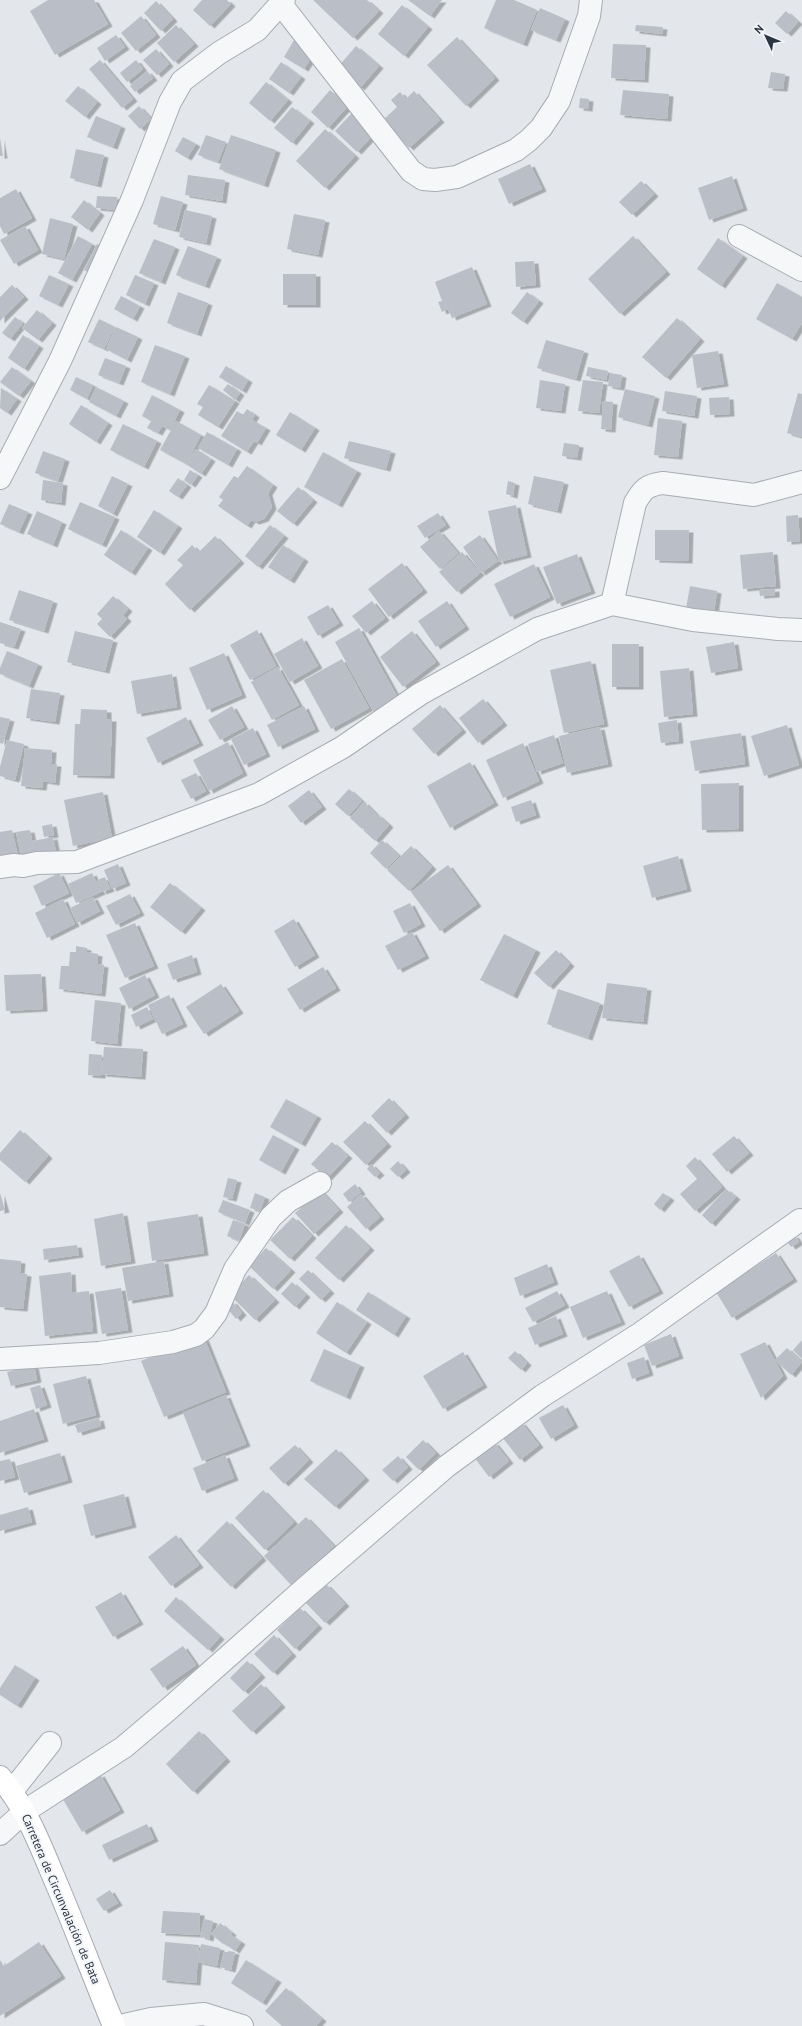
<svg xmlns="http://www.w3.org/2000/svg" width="802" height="2026" viewBox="0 0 802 2026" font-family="'PT Sans',sans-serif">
	<defs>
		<filter id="shadow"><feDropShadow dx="4.5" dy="2.5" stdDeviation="0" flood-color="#0004"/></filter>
	</defs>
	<rect width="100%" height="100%" fill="#e3e6ea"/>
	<g fill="#babfc7" filter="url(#shadow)">
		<path d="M48,0H94L108,24L55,55L30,11Z"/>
		<path d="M202,0H227L231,4L210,26L193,10Z"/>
		<path d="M313,0H367L379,11L353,38Z"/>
		<path d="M408,0H442L430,16Z"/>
		<path d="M496,0H514L537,10L523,44L484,28Z"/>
		<path d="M156,1L173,19L161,31L144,13Z"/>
		<path d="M402,5L428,27L404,56L378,34Z"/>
		<path d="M540,8L565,19L556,40L531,30Z"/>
		<path d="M786,11L798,22L787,34L775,23Z"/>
		<path d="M141,16L156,35L136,51L121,33Z"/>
		<path d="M176,25L194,44L174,62L157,43Z"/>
		<path d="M636,25L663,27L662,34L635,31Z"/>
		<path d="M116,35L125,47L105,61L97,48Z"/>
		<path d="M457,37L495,78L466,106L427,65Z"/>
		<path d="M294,40L314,53L304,69L284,57Z"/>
		<path d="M613,44L646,45L644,80L611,78Z"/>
		<path d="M356,46L379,66L360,88L337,68Z"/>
		<path d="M156,49L169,64L157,75L143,60Z"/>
		<path d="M100,60L133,99L122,108L89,69Z"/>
		<path d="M136,60L143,69L127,82L120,73Z"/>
		<path d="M281,62L301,77L289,93L269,79Z"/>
		<path d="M147,71L153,78L135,92L130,86Z"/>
		<path d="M771,72L785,74L783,89L768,88Z"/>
		<path d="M266,82L288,100L270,121L249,103Z"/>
		<path d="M78,86L97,102L85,117L65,101Z"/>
		<path d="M330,90L348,106L328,128L311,112Z"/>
		<path d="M623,90L669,94L667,119L620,115Z"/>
		<path d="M414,91L440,120L409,148L383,120L397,107L391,100L400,92L406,99Z"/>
		<path d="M580,98L589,99L588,109L579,108Z"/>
		<path d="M139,106L151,119L140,129L128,116Z"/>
		<path d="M292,107L310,121L292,143L274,128Z"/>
		<path d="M353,112L375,133L357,152L335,131Z"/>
		<path d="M96,116L121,126L113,147L87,137Z"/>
		<path d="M325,129L355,156L325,188L296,161Z"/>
		<path d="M206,135L226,142L218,162L198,155Z"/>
		<path d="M231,135L276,150L264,185L219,169Z"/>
		<path d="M183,137L196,144L187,158L175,151Z"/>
		<path d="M0,138L3,156H0Z"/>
		<path d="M76,149L104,155L97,185L70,178Z"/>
		<path d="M530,164L542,189L509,204L498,179Z"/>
		<path d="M188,175L225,180L222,201L185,195Z"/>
		<path d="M732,176L743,208L709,220L698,188Z"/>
		<path d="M641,181L654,194L632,215L619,202Z"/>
		<path d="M16,189L32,218L4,234L0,226V198Z"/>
		<path d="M97,196L117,197L116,210L96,208Z"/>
		<path d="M161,196L183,202L175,230L153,224Z"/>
		<path d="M84,200L100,213L88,230L71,217Z"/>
		<path d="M185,210L212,216L206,243L179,237Z"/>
		<path d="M294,214L325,220L318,255L287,249Z"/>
		<path d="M50,218L73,224L64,259L42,254Z"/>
		<path d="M25,226L38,250L14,264L0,240Z"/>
		<path d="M78,236L92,244L72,280L58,273Z"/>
		<path d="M633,236L666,272L620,314L588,279Z"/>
		<path d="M718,238L743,256L721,286L697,269Z"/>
		<path d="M154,239L175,247L161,282L139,273Z"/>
		<path d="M97,244L104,247L91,274L84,270Z"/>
		<path d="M188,246L217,257L205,286L176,275Z"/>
		<path d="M534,261L536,285L516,287L515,262Z"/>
		<path d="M472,267L487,304L452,318L448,309L442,312L438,302L442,301L435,282Z"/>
		<rect x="283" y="274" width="33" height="31"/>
		<path d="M49,275L69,284L58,305L39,296Z"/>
		<path d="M135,275L154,283L145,304L126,295Z"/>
		<path d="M777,283L802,297V323L792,339L756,319Z"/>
		<path d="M12,285L24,297L0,321V297Z"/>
		<path d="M178,292L208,303L197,334L167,323Z"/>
		<path d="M527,292L539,301L523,322L511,313Z"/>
		<path d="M121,296L140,306L133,319L114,309Z"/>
		<path d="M37,310L52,323L38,340L22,328Z"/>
		<path d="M15,317L23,323L10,339L2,333Z"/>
		<path d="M677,318L700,339L666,378L642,357Z"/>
		<path d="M99,319L115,327L104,349L88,342Z"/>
		<path d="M116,327L138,337L127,360L106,349Z"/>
		<path d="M23,335L39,346L24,369L8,358Z"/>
		<path d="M546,340L584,351L576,379L537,368Z"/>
		<path d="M155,345L185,356L170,394L141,382Z"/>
		<path d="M718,351L724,384L697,388L692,355Z"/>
		<path d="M105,358L126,366L119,383L98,375Z"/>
		<path d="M226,366L248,380L242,391L219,377Z"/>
		<path d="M12,367L31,381L19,396L0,382Z"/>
		<path d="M588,367L608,371L606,380L586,376Z"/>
		<path d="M610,373L622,375L620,388L608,386Z"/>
		<path d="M76,377L93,385L87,399L70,390Z"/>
		<path d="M540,380L565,384L561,411L536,408Z"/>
		<path d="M583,380L603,382L599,413L578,411Z"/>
		<path d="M228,384L240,393L235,400L223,390Z"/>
		<path d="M209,385L235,401L218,427L198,415L203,407L197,404Z"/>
		<path d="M96,387L124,401L116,416L89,402Z"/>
		<path d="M1,388L17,399L7,413L0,408Z"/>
		<path d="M625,389L655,396L648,425L618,417Z"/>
		<path d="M665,391L697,396L694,416L662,411Z"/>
		<path d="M798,393L802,394V437L787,433Z"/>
		<path d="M152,395L180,410L170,430L162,426L158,433L147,428L151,421L142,416Z"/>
		<path d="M729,397L730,414L710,415L709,398Z"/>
		<path d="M603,401L613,402L611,430L601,429Z"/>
		<path d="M81,405L108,423L96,442L69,424Z"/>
		<path d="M247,409L255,415L252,420L266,428L257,443L254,441L247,452L221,436L237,411L243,415Z"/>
		<path d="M290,412L315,428L301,450L276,435Z"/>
		<path d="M658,418L682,421L678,457L654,455Z"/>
		<path d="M176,421L201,435L186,464L160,450Z"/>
		<path d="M123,424L157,441L144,467L110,450Z"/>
		<path d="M207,432L237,449L228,465L198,448Z"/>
		<path d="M349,441L391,451L386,469L344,458Z"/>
		<path d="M564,443L579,445L577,458L562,456Z"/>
		<path d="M196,449L211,459L201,474L186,464Z"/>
		<path d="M43,451L65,459L58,481L35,473Z"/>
		<path d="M323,452L357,471L338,505L304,487Z"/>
		<path d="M247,466L273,485L268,493L272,507L264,519L255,522L251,520L247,526L218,506L223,500L219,497L234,476L238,478Z"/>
		<path d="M190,470L198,475L191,485L184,480Z"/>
		<path d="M112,476L128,484L113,514L98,506Z"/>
		<path d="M534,476L564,482L557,511L528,504Z"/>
		<path d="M178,478L187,485L178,497L169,491Z"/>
		<path d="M43,480L63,483L61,503L41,500Z"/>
		<path d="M508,481L515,483L513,496L506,494Z"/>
		<path d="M298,487L313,500L293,524L277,511Z"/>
		<path d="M80,502L115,517L102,545L68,529Z"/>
		<path d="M9,504L28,512L19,532L0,524Z"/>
		<path d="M516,505L527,555L499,562L488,511Z"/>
		<path d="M154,510L178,526L160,553L137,537Z"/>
		<path d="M37,511L62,522L53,545L27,534Z"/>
		<path d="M438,513L446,525L425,538L417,526Z"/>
		<path d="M798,515L800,541L787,542L786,516Z"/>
		<path d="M270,525L284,536L258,567L245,556Z"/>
		<path d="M121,530L148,548L131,573L104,555Z"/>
		<path d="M655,530H689L688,561L655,560Z"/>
		<path d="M439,531L458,553L440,569L420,547Z"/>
		<path d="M480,535L498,561L481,573L463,547Z"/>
		<path d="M215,536L240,561L190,610L165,584L183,565L177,560L192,545L199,552Z"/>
		<path d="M283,545L304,559L290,581L268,567Z"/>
		<path d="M462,552L480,573L457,592L439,572Z"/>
		<path d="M773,552L776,586L743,589L740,555Z"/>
		<path d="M577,554L591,591L557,604L543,567Z"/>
		<path d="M402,563L423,590L389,617L368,589Z"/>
		<path d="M534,564L550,597L510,617L494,584Z"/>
		<path d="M690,586L717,591L714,613L686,609Z"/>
		<path d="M775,589V595L760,596L759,590Z"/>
		<path d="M19,590L53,601L44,631L9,620Z"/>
		<path d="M113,596L128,609L123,615L127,619L110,637L97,624L102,619L97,614Z"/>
		<path d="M372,601L385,618L366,633L352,616Z"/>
		<path d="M447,601L465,627L436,647L418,621Z"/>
		<path d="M328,605L339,623L318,636L307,617Z"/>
		<path d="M0,622L21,629L14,647L0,643Z"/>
		<path d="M359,628L399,700L375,714L335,642Z"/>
		<path d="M257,630L276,666L250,680L230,645Z"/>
		<path d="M75,631L113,640L105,671L67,662Z"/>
		<path d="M412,631L436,662L403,687L380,657Z"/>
		<path d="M302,638L318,666L290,682L274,654Z"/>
		<path d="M734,642L738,668L711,673L706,647Z"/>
		<rect x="612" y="644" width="27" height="43"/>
		<path d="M7,651L38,664L29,686L0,674V668Z"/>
		<path d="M224,653L242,695L207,710L189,668Z"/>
		<path d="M342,659L369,708L331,729L304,680Z"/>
		<path d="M591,661L604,724L564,733L550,670Z"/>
		<path d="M278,667L299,705L272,720L251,682Z"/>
		<path d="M689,668L693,714L664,717L660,671Z"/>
		<path d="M172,674L177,707L137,714L131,681Z"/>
		<path d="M31,689L60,693L55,722L26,718Z"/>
		<path d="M483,699L503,723L478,743L459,718Z"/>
		<path d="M440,705L462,730L434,754L412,729Z"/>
		<path d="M232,706L244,727L220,740L208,720Z"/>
		<path d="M304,706L315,729L278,747L267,725Z"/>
		<path d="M81,709L107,710V719H112L110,776L73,775L75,724H80Z"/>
		<path d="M0,717L10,719L3,744L0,743Z"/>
		<path d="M186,717L199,743L158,763L146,738Z"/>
		<path d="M677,720L679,741L661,743L658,723Z"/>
		<path d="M787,725L799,765L764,776L751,736Z"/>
		<path d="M600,727L608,764L567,773L559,736Z"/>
		<path d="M253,728L266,754L244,765L231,739Z"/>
		<path d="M741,733L745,764L695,771L690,741Z"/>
		<path d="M554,735L563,763L537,772L528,744Z"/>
		<path d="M7,740L24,744L15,780L0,776V767Z"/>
		<path d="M228,742L243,773L209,791L193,760Z"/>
		<path d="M523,743L539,781L503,798L486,760Z"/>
		<path d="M25,748L52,750L51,764H57L55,783L43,781L42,788L21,786Z"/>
		<path d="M470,762L494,803L450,828L427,786Z"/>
		<path d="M196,773L206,791L191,799L181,780Z"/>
		<path d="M739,783V829L702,830L701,784Z"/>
		<path d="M349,789L362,801L348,816L335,804Z"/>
		<path d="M309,790L322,807L301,823L288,806Z"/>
		<path d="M103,792L112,838L73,846L64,800Z"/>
		<path d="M531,800L536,815L516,822L511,807Z"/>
		<path d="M364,802L376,814L362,829L350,818Z"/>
		<path d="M377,814L389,825L375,841L363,830Z"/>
		<path d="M52,824L54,835L44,837L42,826Z"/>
		<path d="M12,830L19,860L0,865V832Z"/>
		<path d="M30,830L36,860L22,862L16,832Z"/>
		<path d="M53,837L57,857L38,861L33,841Z"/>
		<path d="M382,840L399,856L386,869L370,853Z"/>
		<path d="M411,846L432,867L409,891L387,870Z"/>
		<path d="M678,856L687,889L652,898L643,866Z"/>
		<path d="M118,864L126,883L112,889L104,870Z"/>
		<path d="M448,865L477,904L440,931L411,892Z"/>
		<path d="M59,873L69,893L42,906L33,886Z"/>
		<path d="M92,873L101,892L76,903L68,884Z"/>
		<path d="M105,877L110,889L102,892L97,880Z"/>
		<path d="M170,883L201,908L181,932L150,907Z"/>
		<path d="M130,894L140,913L116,925L106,906Z"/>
		<path d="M93,897L100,911L77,923L70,908Z"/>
		<path d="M63,899L75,924L47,938L35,913Z"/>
		<path d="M410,903L421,924L404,933L393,911Z"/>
		<path d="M294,919L315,955L295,967L274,931Z"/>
		<path d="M135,923L154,966L125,978L106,935Z"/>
		<path d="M412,932L425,956L398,970L385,946Z"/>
		<path d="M504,934L536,950L513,996L480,980Z"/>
		<path d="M76,946L87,948V952L98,954L97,964L104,965L101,994L59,989L61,966H69L70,952H76Z"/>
		<path d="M556,950L570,964L549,987L534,973Z"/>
		<path d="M192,955L197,972L173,980L167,964Z"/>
		<path d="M323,967L336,988L300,1010L287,989Z"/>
		<path d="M41,974L43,1009L6,1011L4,975Z"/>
		<path d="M145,975L155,995L129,1009L119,988Z"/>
		<path d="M607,983L647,988L643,1022L602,1018Z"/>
		<path d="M221,984L239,1011L204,1034L186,1007Z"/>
		<path d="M558,989L600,1003L588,1038L547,1024Z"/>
		<path d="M169,995L183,1024L162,1034L148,1005Z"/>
		<path d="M95,1000L121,1003L117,1044L91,1041Z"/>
		<path d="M147,1007L153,1019L136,1027L131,1015Z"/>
		<path d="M104,1047L143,1049L141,1077L102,1074Z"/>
		<path d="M89,1054L102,1055L101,1076L88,1075Z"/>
		<path d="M389,1098L405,1115L387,1133L371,1116Z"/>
		<path d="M286,1099L317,1116L301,1144L270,1127Z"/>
		<path d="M365,1121L387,1144L366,1165L343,1142Z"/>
		<path d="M20,1130L48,1156L25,1182L0,1160V1153Z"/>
		<path d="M273,1135L295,1147L281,1172L259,1160Z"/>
		<path d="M734,1136L749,1153L727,1172L712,1154Z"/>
		<path d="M332,1142L348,1156L327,1178L311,1164Z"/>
		<path d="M695,1157L722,1187L695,1211L680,1194L697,1179L686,1166Z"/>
		<path d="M398,1161L406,1170L398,1177L390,1169Z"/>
		<path d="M371,1164L380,1173L375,1177L367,1169Z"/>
		<path d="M228,1178L237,1180L232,1199L223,1197Z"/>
		<path d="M355,1184L361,1192L349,1202L343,1194Z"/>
		<path d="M726,1189L736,1197L711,1224L702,1215Z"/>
		<path d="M320,1190L339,1210L314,1234L295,1213Z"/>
		<path d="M0,1193L5,1210L0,1211Z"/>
		<path d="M255,1193L265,1197L260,1211L250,1208Z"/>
		<path d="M663,1193L670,1198L660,1210L654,1204Z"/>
		<path d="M361,1194L380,1217L366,1229L347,1207Z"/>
		<path d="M223,1200L250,1210L245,1223L218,1212Z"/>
		<path d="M123,1213L131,1261L101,1266L94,1219Z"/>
		<path d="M198,1214L204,1253L152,1261L147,1222Z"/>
		<path d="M293,1217L312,1236L290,1259L270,1240Z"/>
		<path d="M233,1220L245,1224L239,1241L227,1236Z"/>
		<path d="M346,1225L370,1248L339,1280L315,1258Z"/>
		<path d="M794,1235L799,1242L791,1247L786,1240Z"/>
		<path d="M77,1245L79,1255L44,1260L43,1249Z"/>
		<path d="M266,1248L291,1270L273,1289L249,1266Z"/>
		<path d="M776,1253L793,1279L732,1318L716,1292Z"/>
		<path d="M639,1255L659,1291L629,1307L609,1271Z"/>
		<path d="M0,1259L21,1261L20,1273L27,1274L23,1309L0,1307Z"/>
		<path d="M164,1261L169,1294L128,1301L122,1268Z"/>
		<path d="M547,1264L554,1282L520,1296L514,1278Z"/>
		<path d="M308,1270L330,1291L321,1300L299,1279Z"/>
		<path d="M71,1272L72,1293L89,1291L93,1331L45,1336L39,1276Z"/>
		<path d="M249,1275L275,1300L255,1320L230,1295Z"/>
		<path d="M292,1282L306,1295L295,1307L281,1294Z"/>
		<path d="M121,1288L128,1330L102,1334L95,1292Z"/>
		<path d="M557,1291L565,1305L533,1322L525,1308Z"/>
		<path d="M607,1291L621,1322L583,1338L570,1307Z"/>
		<path d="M368,1292L406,1316L394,1335L356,1310Z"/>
		<path d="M232,1301L242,1313L236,1319L226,1307Z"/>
		<path d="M337,1302L367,1322L346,1353L316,1333Z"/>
		<path d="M556,1316L563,1334L535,1345L528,1328Z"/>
		<path d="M671,1334L679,1356L652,1366L644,1345Z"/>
		<path d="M203,1335L226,1392L164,1417L141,1361Z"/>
		<path d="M802,1340V1359L793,1350Z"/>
		<path d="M765,1342L783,1376L761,1398L740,1354Z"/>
		<path d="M787,1348L802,1362L791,1375L775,1360Z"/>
		<path d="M324,1349L360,1365L346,1397L310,1381Z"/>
		<path d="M515,1351L527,1363L521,1370L508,1358Z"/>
		<path d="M463,1352L483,1385L443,1409L423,1376Z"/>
		<path d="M644,1357L649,1373L632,1379L627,1363Z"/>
		<path d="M34,1365L37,1380L11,1386L7,1372Z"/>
		<path d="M86,1376L96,1415L63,1424L53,1384Z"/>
		<path d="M40,1385L47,1405L36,1409L30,1388Z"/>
		<path d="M226,1395L246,1444L202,1461L183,1413Z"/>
		<path d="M563,1405L574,1425L551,1439L539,1418Z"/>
		<path d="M34,1409L44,1439L0,1453V1421Z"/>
		<path d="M99,1418L101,1426L78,1433L75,1425Z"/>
		<path d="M521,1422L539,1445L520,1460L502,1437Z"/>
		<path d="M423,1440L436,1453L419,1470L406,1457Z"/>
		<path d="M494,1442L509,1461L489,1477L474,1457Z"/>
		<path d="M295,1445L309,1460L284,1484L269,1468Z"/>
		<path d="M336,1449L365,1478L335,1507L304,1479Z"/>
		<path d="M60,1453L68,1480L24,1493L16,1466Z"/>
		<path d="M225,1455L234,1478L202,1491L193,1468Z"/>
		<path d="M398,1456L408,1467L393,1481L382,1470Z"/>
		<path d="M10,1459L15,1477L0,1481V1461Z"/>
		<path d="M263,1490L294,1522L265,1550L235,1518Z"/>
		<path d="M124,1494L132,1525L91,1536L83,1505Z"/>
		<path d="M28,1507L32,1522L0,1531V1515Z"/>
		<path d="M306,1517L334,1546L292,1586L264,1556Z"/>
		<path d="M227,1521L262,1558L231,1587L197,1551Z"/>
		<path d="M176,1535L199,1565L171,1586L148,1557Z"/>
		<path d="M326,1584L345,1604L325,1623L306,1603Z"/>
		<path d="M121,1592L139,1622L113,1637L95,1607Z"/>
		<path d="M176,1597L220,1637L208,1650L164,1611Z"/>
		<path d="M300,1608L318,1626L295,1649L277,1630Z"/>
		<path d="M274,1635L292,1654L273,1673L254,1654Z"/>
		<path d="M183,1646L196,1665L163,1688L150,1669Z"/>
		<path d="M247,1661L261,1675L244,1692L230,1678Z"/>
		<path d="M15,1665L35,1678L17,1706L0,1695V1688Z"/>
		<path d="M261,1684L281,1705L252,1732L232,1711Z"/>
		<path d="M199,1731L226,1759L193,1792L166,1764Z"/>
		<path d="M100,1774L120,1810L82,1832L61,1796Z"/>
		<path d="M147,1824L154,1839L109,1860L102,1845Z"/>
		<path d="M110,1890L118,1903L104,1911L96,1899Z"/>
		<path d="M163,1911L200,1913L199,1935L161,1933Z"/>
		<path d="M204,1919L213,1921L209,1939L200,1936Z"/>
		<path d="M220,1923L232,1933L223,1944L211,1934Z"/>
		<path d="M231,1935L241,1942L235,1951L225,1944Z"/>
		<path d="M39,1942L61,1976L0,2016V1960L4,1966Z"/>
		<path d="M165,1942L199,1945L196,1983L162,1980Z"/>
		<path d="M201,1944L220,1948L217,1966L198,1962Z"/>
		<path d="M228,1951L235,1952L231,1970L220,1967L224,1952H228Z"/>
		<path d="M246,1960L277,1980L262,2003L231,1983Z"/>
		<path d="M286,1988L322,2019L316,2026H282L265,2011Z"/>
	</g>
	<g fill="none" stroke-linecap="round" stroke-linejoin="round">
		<defs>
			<g id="minor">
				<path d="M280,3L411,171L423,179L435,180L457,177L516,150L529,140L541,128L559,101L589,16L591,0"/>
				<path d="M739,236L802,270"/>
				<path d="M0,478L60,361L132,200L170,102L182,81L219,53L257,30L284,0"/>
				<path d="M612,604L635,503C643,489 647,485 663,483L754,495L802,482"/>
				<path d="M0,867L14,865L23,866L37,863L77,862L259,794L343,747L420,694L537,629L612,604L693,620L778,629L802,630"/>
				<path d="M0,1359L99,1353L173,1342L196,1335L204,1329L216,1313L235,1269L271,1217L288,1201L320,1183"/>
				<path d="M12,1791L50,1743"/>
				<path d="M0,1834L25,1811L124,1747L170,1708L304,1589L447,1466L542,1396L641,1333L800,1220"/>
				<path d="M120,2026L151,2019L204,2014L242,2026"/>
			</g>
			<path id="major" d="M0,1777C24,1805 38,1839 52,1873C74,1924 93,1975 114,2026"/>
		</defs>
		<use href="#minor" stroke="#a8adb4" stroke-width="24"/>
		<use href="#major" stroke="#a2aab6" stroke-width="24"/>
		<use href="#minor" stroke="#f5f7f9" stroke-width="22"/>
		<use href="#major" stroke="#fff" stroke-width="22"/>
	</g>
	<g text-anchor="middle" stroke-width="4" stroke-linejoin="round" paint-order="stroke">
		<g font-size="12" fill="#2b3442" stroke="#f2f5f8">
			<text transform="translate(61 1899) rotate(67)" y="4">Carretera de Circunvalación de Bata</text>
		</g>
	</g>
	<g transform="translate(766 36) rotate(314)" stroke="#f2f5f8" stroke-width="3" paint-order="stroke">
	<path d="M0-3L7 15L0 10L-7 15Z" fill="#2b3442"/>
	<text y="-6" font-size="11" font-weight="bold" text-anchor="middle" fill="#2b3442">N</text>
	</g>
</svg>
